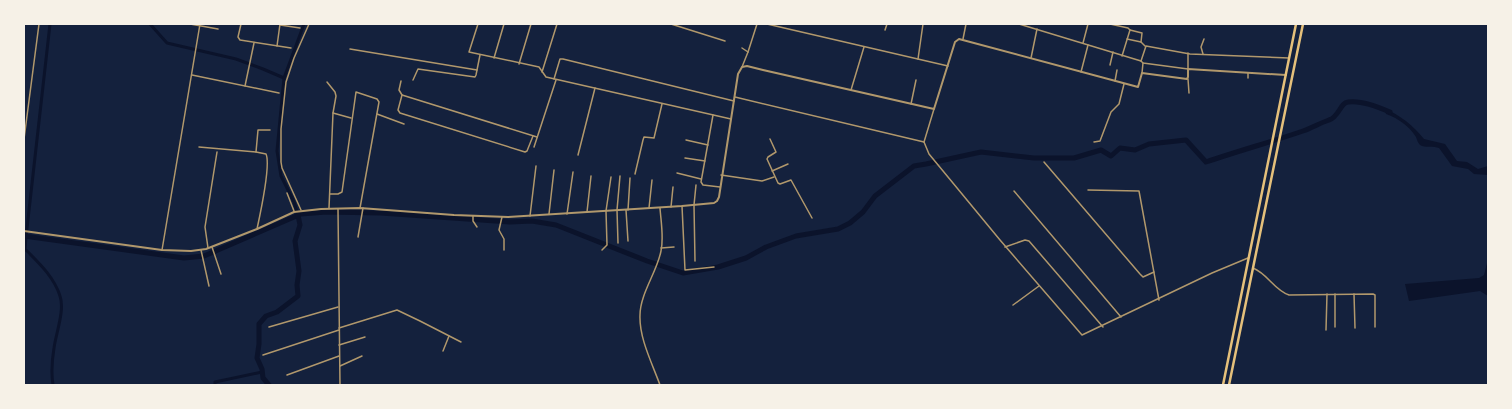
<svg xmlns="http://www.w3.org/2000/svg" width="1512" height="409" viewBox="0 0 1512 409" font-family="Montserrat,sans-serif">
	<rect width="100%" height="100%" fill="#14213d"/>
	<g fill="#0b132b">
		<path d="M1384,108C1401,116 1413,125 1424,139L1445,144L1457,161L1467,162L1478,169L1488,166V175L1474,174L1468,169L1452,166L1439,148C1434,146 1425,148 1420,145C1418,143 1417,140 1416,137C1409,126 1398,118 1386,114Z"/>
		<path d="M1487,263L1488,296L1480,291L1409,301L1405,284L1479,278L1484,275Z"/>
	</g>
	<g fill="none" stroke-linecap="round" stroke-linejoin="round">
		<g stroke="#0b132b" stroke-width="3">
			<path d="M50,24L26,237L25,249C39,263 54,277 60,296C65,310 56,333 54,348C52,360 51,373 53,385"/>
			<path d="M150,24L167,43L236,59L263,69L284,78"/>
			<path d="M298,215L294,202L281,176L277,151L284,78L304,24"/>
			<path d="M215,385V382L262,372"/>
		</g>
		<g stroke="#0b132b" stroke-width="5">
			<path d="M24,236L184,258L204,256L301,214L326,212L381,213L510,222L532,221L556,225L647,261L683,273L718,267L746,258L766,247L796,236L838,229L850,223L863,212L875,196L914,166L926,164L981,152L1034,158H1074L1101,150L1111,156L1120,148L1135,150L1149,144L1186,140L1206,162C1238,151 1271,142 1303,131C1312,128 1320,123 1329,120C1339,117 1340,103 1348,102C1361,100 1378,107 1390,112"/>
			<path d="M269,385L263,378L262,369L257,358L259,344V324L266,316L277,312L298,296L297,285L299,271L295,241L300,225L298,215"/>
		</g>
		<g stroke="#b1986c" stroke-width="1.5">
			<path d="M190,24L218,29"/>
			<path d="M241,24L238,37L240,40L291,48"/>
			<path d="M478,24L469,52L539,67L546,77L731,119"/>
			<path d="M671,24L725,41"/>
			<path d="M767,24L948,66"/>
			<path d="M1019,24L1141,61L1143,63L1188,69V53"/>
			<path d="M1110,24L1128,28L1130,30L1122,56"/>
			<path d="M280,25L300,28"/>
			<path d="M885,30L887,24"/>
			<path d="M1130,30L1142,33L1141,42"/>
			<path d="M963,39L966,24"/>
			<path d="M1127,39L1141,42L1145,46"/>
			<path d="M1083,43L1088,24"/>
			<path d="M277,46L280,24"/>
			<path d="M742,48L748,52L742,67"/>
			<path d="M350,49L477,70"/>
			<path d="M748,52L757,24"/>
			<path d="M1203,54L1201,47L1204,39"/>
			<path d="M494,58L504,24"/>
			<path d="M1031,58L1037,29"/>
			<path d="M918,59L923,24"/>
			<path d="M1141,61L1146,46L1190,54L1289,58"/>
			<path d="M519,64L531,24"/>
			<path d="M1110,65L1113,52"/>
			<path d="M542,72L557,24"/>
			<path d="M1081,72L1088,45"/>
			<path d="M1142,73L1143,63"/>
			<path d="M192,75L279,93"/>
			<path d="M1248,78V73"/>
			<path d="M554,79L560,59H563L734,101"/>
			<path d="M1188,79L1189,93"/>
			<path d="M413,80L418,69L475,77L476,75L480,55"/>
			<path d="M401,81L399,90L402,95L398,110L400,113L525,152L527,151L533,136"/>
			<path d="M1115,81L1117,70"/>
			<path d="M327,82L335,92L336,96L333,113L329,208"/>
			<path d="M245,86L254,43"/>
			<path d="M851,90L864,47"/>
			<path d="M402,95L537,137"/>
			<path d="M735,97L924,142"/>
			<path d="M911,104L916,80"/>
			<path d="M934,109L924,142L929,154L1000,240L1082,335L1212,273L1248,258"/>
			<path d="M333,113L351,118"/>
			<path d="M377,114L404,124"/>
			<path d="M713,115L701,182L703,185L720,187"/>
			<path d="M24,139L39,24"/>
			<path d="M770,139L776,152L768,157L767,159L778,183L780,184L791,180L812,218"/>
			<path d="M686,140L708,145"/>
			<path d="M1094,142L1100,141L1111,112L1119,104L1124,84"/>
			<path d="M199,147L256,152L266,154C271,165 260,215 257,229"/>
			<path d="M534,147L556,80"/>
			<path d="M256,152L258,130H270"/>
			<path d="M578,155L595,88"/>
			<path d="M685,158L705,161"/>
			<path d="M1044,162L1140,274L1143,277L1154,272"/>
			<path d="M772,171L788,164"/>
			<path d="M677,173L701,179"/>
			<path d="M635,174L643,140L644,137L654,138L662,104"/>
			<path d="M721,175L762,181L774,177"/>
			<path d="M1088,190L1139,191L1159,300"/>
			<path d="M1014,191L1121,317"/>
			<path d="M287,193L294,211"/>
			<path d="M330,194H338L342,192L356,92L377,99L379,102L360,208"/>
			<path d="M682,206L685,270L714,267"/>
			<path d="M671,207L673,187"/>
			<path d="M649,208L652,180"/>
			<path d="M660,208C661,222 664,238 661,251C657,272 640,294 640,315C639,338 652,363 660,385"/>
			<path d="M338,209L340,385"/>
			<path d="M301,210L282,168L281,162V129L286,82L294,58L309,24"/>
			<path d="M626,210L628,241"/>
			<path d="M628,210L630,178"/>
			<path d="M587,212L591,176"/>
			<path d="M549,214L554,170"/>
			<path d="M567,214L573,172"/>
			<path d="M473,216V221L477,227"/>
			<path d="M530,216L536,166"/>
			<path d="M502,217L499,230L504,239V250"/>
			<path d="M358,237L363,208"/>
			<path d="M618,243L617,210L620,176"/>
			<path d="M212,247L221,274"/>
			<path d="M1005,247L1025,240L1029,241L1103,327"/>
			<path d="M208,248L205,227L217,152"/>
			<path d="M661,248L674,247"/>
			<path d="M162,250L200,24"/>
			<path d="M201,250L209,286"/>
			<path d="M602,250L607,245L606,211L611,177"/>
			<path d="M695,261L694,205L696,185"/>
			<path d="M1253,268C1268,274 1274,290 1289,295L1373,294L1375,295V327"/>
			<path d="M1354,294L1355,328"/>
			<path d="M1013,305L1039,286"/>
			<path d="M269,327L338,307"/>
			<path d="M1335,327V294"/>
			<path d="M339,328L397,310L420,321L461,342"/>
			<path d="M1326,330L1327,294"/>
			<path d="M339,345L365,337"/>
			<path d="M443,351L449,336"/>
			<path d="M263,355L339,330"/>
			<path d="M340,366L362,356"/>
			<path d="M287,375L339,356"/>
		</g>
		<path stroke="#b1986c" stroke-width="2" d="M24,231L162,250L191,251L206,249L257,229L294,212L321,209L360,208L454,215L508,217L682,206L714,203L717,201L719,197L738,74L742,67L747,66L763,70L934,109L955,42L959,39L1138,87L1142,73L1187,79L1188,77V69L1286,75"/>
		<g stroke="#e5c07b" stroke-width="2.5">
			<path d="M1223,385L1296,24"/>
			<path d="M1229,385L1303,24"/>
		</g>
	</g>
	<rect width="1512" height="409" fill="none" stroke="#f6f1e7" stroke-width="50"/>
</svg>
